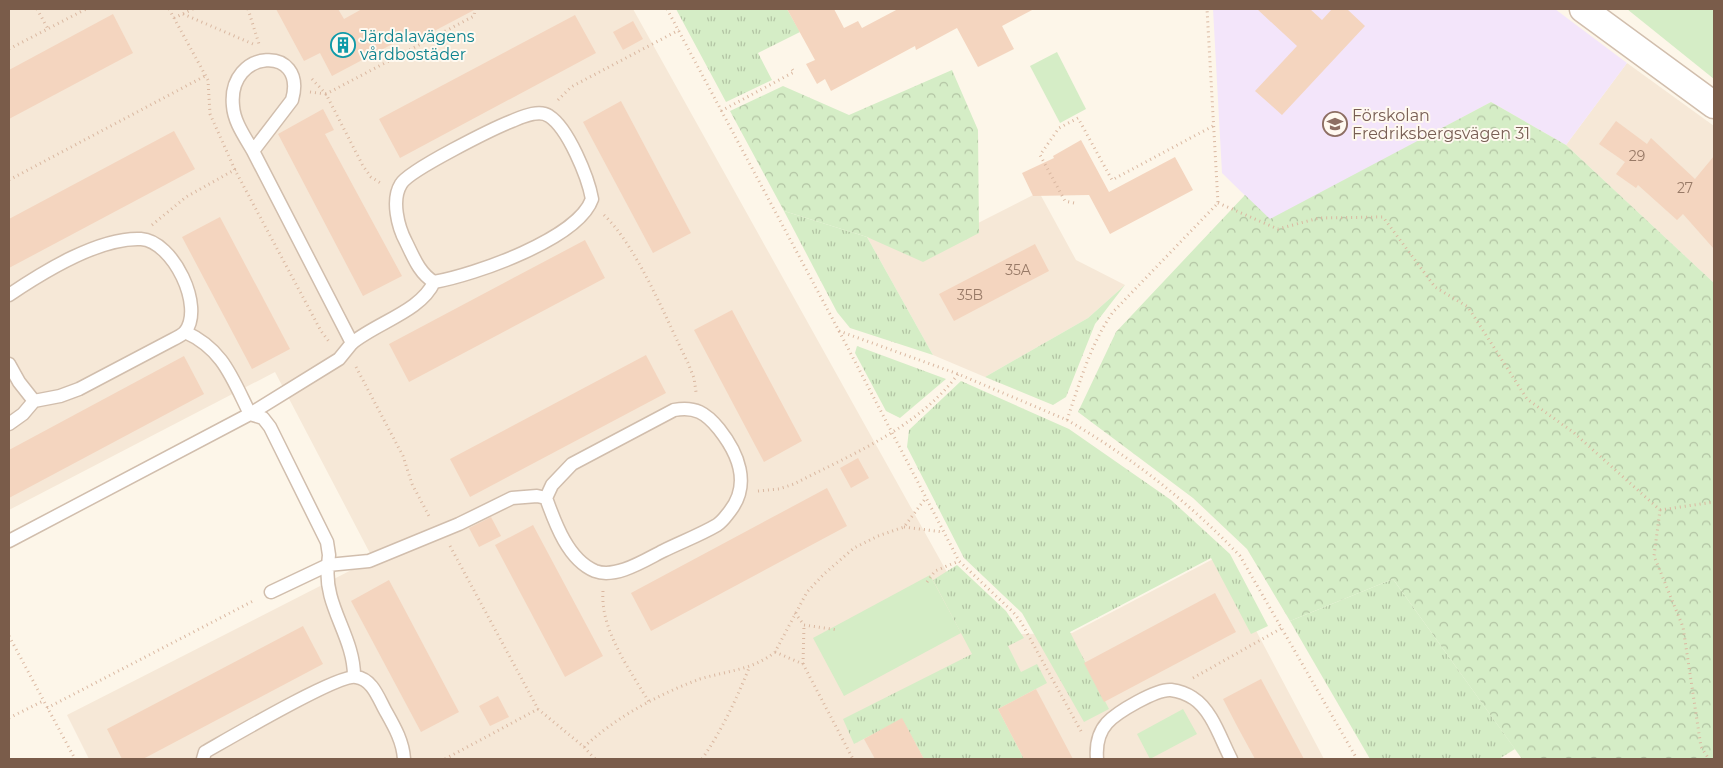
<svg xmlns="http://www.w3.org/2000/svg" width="1723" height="768" viewBox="0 0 1723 768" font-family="Montserrat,sans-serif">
	<defs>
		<pattern id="grass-tufts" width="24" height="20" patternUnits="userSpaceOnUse" patternTransform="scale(1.25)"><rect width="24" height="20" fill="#d5edc6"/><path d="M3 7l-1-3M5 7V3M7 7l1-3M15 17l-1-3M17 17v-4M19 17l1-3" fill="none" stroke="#b2c3a3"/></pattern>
		<pattern id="forest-crowns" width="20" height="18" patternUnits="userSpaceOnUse" patternTransform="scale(1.25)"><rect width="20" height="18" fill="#d5edc6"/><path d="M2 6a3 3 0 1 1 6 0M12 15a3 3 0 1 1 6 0" fill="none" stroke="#b2c3a3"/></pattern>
	</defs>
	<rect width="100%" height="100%" fill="#fdf6e9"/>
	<g fill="#f6e8d7">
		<path d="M9,9H633L982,635L1072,633L1217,557L1324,759H89L67,715L373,559L275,372L9,510Z"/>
		<path d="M1627,63L1714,126V283L1566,145Z"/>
		<path d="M1039,192L1076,260L1125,285L1088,318L985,377L933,355L867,237L919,253Z"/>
	</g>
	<path fill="#f3e5fa" d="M1213,9H1555L1627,63L1566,145L1491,102L1270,220L1222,173Z"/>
	<g fill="url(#grass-tufts)">
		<path d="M676,9H787L800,32L758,53L772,80L726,102Z"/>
		<path d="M784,211L867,237L933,355L850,328L837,312Z"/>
		<path d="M1125,285L1095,324L1066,397L1053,405L985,377L1088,318Z"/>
		<path d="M857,346L946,379L900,418L886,411L855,353Z"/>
		<path d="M961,381L1069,429L1171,500L1230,554L1268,626L1251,634L1211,558L1070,632L1109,709L1084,722L1022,613L964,558L907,447L909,430Z"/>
		<path d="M957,565L1006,611L1024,638L1008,646L1021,672L1037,664L1047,683L998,709L1024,759H924L902,719L854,744L843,719L972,654L933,580Z"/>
		<path d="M1393,579L1515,749L1499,759H1370L1290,621Z"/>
	</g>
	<g fill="url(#forest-crowns)">
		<path d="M952,70L978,130L979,233L923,262L867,237L784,211L730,111L783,86L849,115Z"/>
		<path d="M1491,102L1566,145L1714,283V759H1522L1393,579L1290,621L1247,549L1193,498L1078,412L1116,332L1245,195L1270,219Z"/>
	</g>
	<g fill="#d5edc6">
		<path d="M1627,9H1714V80V79Z"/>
		<path d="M1057,52L1086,109L1060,123L1030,66Z"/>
		<path d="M930,575L961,633L844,696L813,638Z"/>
		<path d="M1183,709L1197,734L1150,759L1137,734Z"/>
	</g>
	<g fill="#f4d5bf">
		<path d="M276,9H338L344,19L362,9H476L421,38L417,31L332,76L320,53L304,61Z"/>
		<path d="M787,9H834L844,28L858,21L862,28L898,9H1034L1002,26L1014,49L978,67L957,28L916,50L915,46L831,91L825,79L817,84L806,64L815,60Z"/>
		<path d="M1257,9H1310L1322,20L1332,9H1347L1365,26L1282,115L1255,91L1297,46Z"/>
		<path d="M113,14L133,53L9,119V70Z"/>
		<path d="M575,15L596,53L400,158L379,119Z"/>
		<path d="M633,21L643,39L623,50L613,32Z"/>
		<path d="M621,101L691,233L653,253L583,122Z"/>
		<path d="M323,109L334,130L325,134L402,276L363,296L278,134Z"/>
		<path d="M1616,121L1647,144L1651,138L1695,179L1714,156V249L1683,214L1677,220L1638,185L1636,188L1616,174L1625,162L1599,144Z"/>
		<path d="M174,131L195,169L9,268V219Z"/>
		<path d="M1081,140L1109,192L1175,157L1193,190L1110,234L1089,195L1033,196L1022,173L1054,158L1053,156Z"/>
		<path d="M220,217L290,349L252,369L182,237Z"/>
		<path d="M585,240L605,278L409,382L389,344Z"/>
		<path d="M1035,244L1049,271L954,321L939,294Z"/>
		<path d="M732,310L802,441L764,462L694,330Z"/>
		<path d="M646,355L666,393L470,497L450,459Z"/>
		<path d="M184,356L204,394L9,498V450Z"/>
		<path d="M858,458L869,478L851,488L840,468Z"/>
		<path d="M827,488L847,526L651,631L631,593Z"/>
		<path d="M491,517L501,536L479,547L469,528Z"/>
		<path d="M533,525L603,656L565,677L495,545Z"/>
		<path d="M389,580L459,712L421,732L351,601Z"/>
		<path d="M1215,593L1236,632L1104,702L1084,663Z"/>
		<path d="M303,626L323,664L143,759H122L107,729Z"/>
		<path d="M1261,679L1304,759H1255L1237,726L1223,699Z"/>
		<path d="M1036,689L1054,723L1073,759H1024L998,709Z"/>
		<path d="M498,696L509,717L490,726L479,706Z"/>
		<path d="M902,718L924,759H875L864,739Z"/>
	</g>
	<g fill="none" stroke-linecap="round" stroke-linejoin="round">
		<defs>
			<g id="service">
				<path d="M9,295C43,272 99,237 141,239C173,241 205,307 185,332C182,335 176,338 172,340L79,389L60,396L34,401L23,414L9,424"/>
				<path d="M185,332C223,349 232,378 250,414L339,359L352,343L253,151L292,100C308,44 227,48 233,106C234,122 245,137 253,151"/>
				<path d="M352,343C378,322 421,311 434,282C474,275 578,239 592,199C588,177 568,128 549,116C539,109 522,117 512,121C494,128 409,170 401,184C391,200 398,227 406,242C413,256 419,273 434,282"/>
				<path d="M9,364L19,382L34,401"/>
				<path d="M9,541L250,414L263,418L270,427L327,542L329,555L328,565L271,592"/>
				<path d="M354,676C354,636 323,605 328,565L369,561L459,524L512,498L537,496L546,498C555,523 568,560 595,571C616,579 645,560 663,551C681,542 700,535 717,525C723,521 726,516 730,511C751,484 738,453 719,429C706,413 695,406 674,410L572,464L552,485L546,498"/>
				<path d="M203,759L205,752C228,739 338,674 356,677C372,679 378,697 385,710C394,726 403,741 404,759"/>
				<path d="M1097,759C1096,747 1098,733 1107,723C1117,712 1156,689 1171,690C1178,691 1187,694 1193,698C1212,710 1221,740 1231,759"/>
			</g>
			<path id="minor" d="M1583,9L1714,105"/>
		</defs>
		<use href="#service" stroke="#d1bead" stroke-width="15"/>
		<use href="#minor" stroke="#d1bead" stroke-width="29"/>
		<g stroke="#dab8a1" stroke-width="3" stroke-dasharray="1 4" stroke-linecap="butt">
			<path d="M37,9L48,29"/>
			<path d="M169,9L208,80L210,114L235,170L321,331L330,343"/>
			<path d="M248,9L259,44"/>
			<path d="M667,9L839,331L958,374L1067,420C1080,382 1090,345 1113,312L1218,203L1207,9"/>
			<path d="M183,14L253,44"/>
			<path d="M174,18L193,9"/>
			<path d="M9,49L86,9"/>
			<path d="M312,79L326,94L474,16L475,9"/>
			<path d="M310,92L326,94L363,166L371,177L382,184"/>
			<path d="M558,100L571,87L679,30"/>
			<path d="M721,111L794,72L792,69"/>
			<path d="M9,180L205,76"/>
			<path d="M1074,203L1065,201L1040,155L1059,128L1078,118L1112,180L1213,126"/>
			<path d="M1218,203L1278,229L1319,218L1383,217L1435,287L1468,307L1527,399L1573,432L1660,510L1654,556L1683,627L1701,747L1709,759"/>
			<path d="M604,215C637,246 667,321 688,363L694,378L696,392"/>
			<path d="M152,225L186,197L236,169"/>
			<path d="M839,331L959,561L1013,612L1021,622L1082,733"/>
			<path d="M356,367L403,456L412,484L429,516"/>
			<path d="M1067,420C1131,457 1189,502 1240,556L1357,759"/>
			<path d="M758,491L779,489L794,484C852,454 918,428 958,374"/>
			<path d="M1660,510L1714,502"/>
			<path d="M904,527L943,532"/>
			<path d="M450,546L538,709L584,747L595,759"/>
			<path d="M927,582L935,571L959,561"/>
			<path d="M603,591C600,630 630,670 649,702"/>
			<path d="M795,613L804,625L838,630"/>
			<path d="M9,636L75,759"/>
			<path d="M775,652L803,664L853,759"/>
			<path d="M803,664L804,625"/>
			<path d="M1193,678L1282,628"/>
			<path d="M47,708L255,600"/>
			<path d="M9,718L43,701"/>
			<path d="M584,747C616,717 659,694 700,679C726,671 753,670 775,652L807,592L824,574L854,548L878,536L904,527L925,499"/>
			<path d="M445,759L538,709"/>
			<path d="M702,759C722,730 736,700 749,668"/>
		</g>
		<use href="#service" stroke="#fff" stroke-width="12"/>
		<use href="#minor" stroke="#fff" stroke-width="26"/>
	</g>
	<defs>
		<symbol id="building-ring" viewBox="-11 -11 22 22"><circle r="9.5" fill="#fff9f0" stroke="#0f9aa8" stroke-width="1.5"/><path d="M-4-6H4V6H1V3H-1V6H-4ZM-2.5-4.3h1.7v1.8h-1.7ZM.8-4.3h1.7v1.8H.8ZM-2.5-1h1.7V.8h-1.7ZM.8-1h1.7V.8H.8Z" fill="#0f9aa8"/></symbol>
		<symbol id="school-ring" viewBox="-11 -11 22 22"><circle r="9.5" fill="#fff9f0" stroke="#8d6e63" stroke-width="1.5"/><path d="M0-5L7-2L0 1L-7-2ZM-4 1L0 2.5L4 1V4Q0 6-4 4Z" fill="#8d6e63"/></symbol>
	</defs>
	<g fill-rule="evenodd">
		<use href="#building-ring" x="329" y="31" width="28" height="28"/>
		<use href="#school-ring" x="1321" y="110" width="28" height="28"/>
	</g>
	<g text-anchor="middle" stroke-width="4" stroke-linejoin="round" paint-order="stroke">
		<g font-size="14" fill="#987a67">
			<text x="1637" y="161">29</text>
			<text x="1685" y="193">27</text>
			<text x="1018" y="275">35A</text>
			<text x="970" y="300">35B</text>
		</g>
		<g font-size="16" fill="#0d838f" stroke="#fff9f0" text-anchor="start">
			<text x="360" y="42">Järdalavägens<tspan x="360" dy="18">vårdbostäder</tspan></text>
		</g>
		<g font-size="16" fill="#785e54" stroke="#fff9f0" text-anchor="start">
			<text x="1352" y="121">Förskolan<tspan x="1352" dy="18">Fredriksbergsvägen 31</tspan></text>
		</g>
	</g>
	<rect width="1723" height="768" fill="none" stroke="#7a5c4a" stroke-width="20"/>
</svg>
